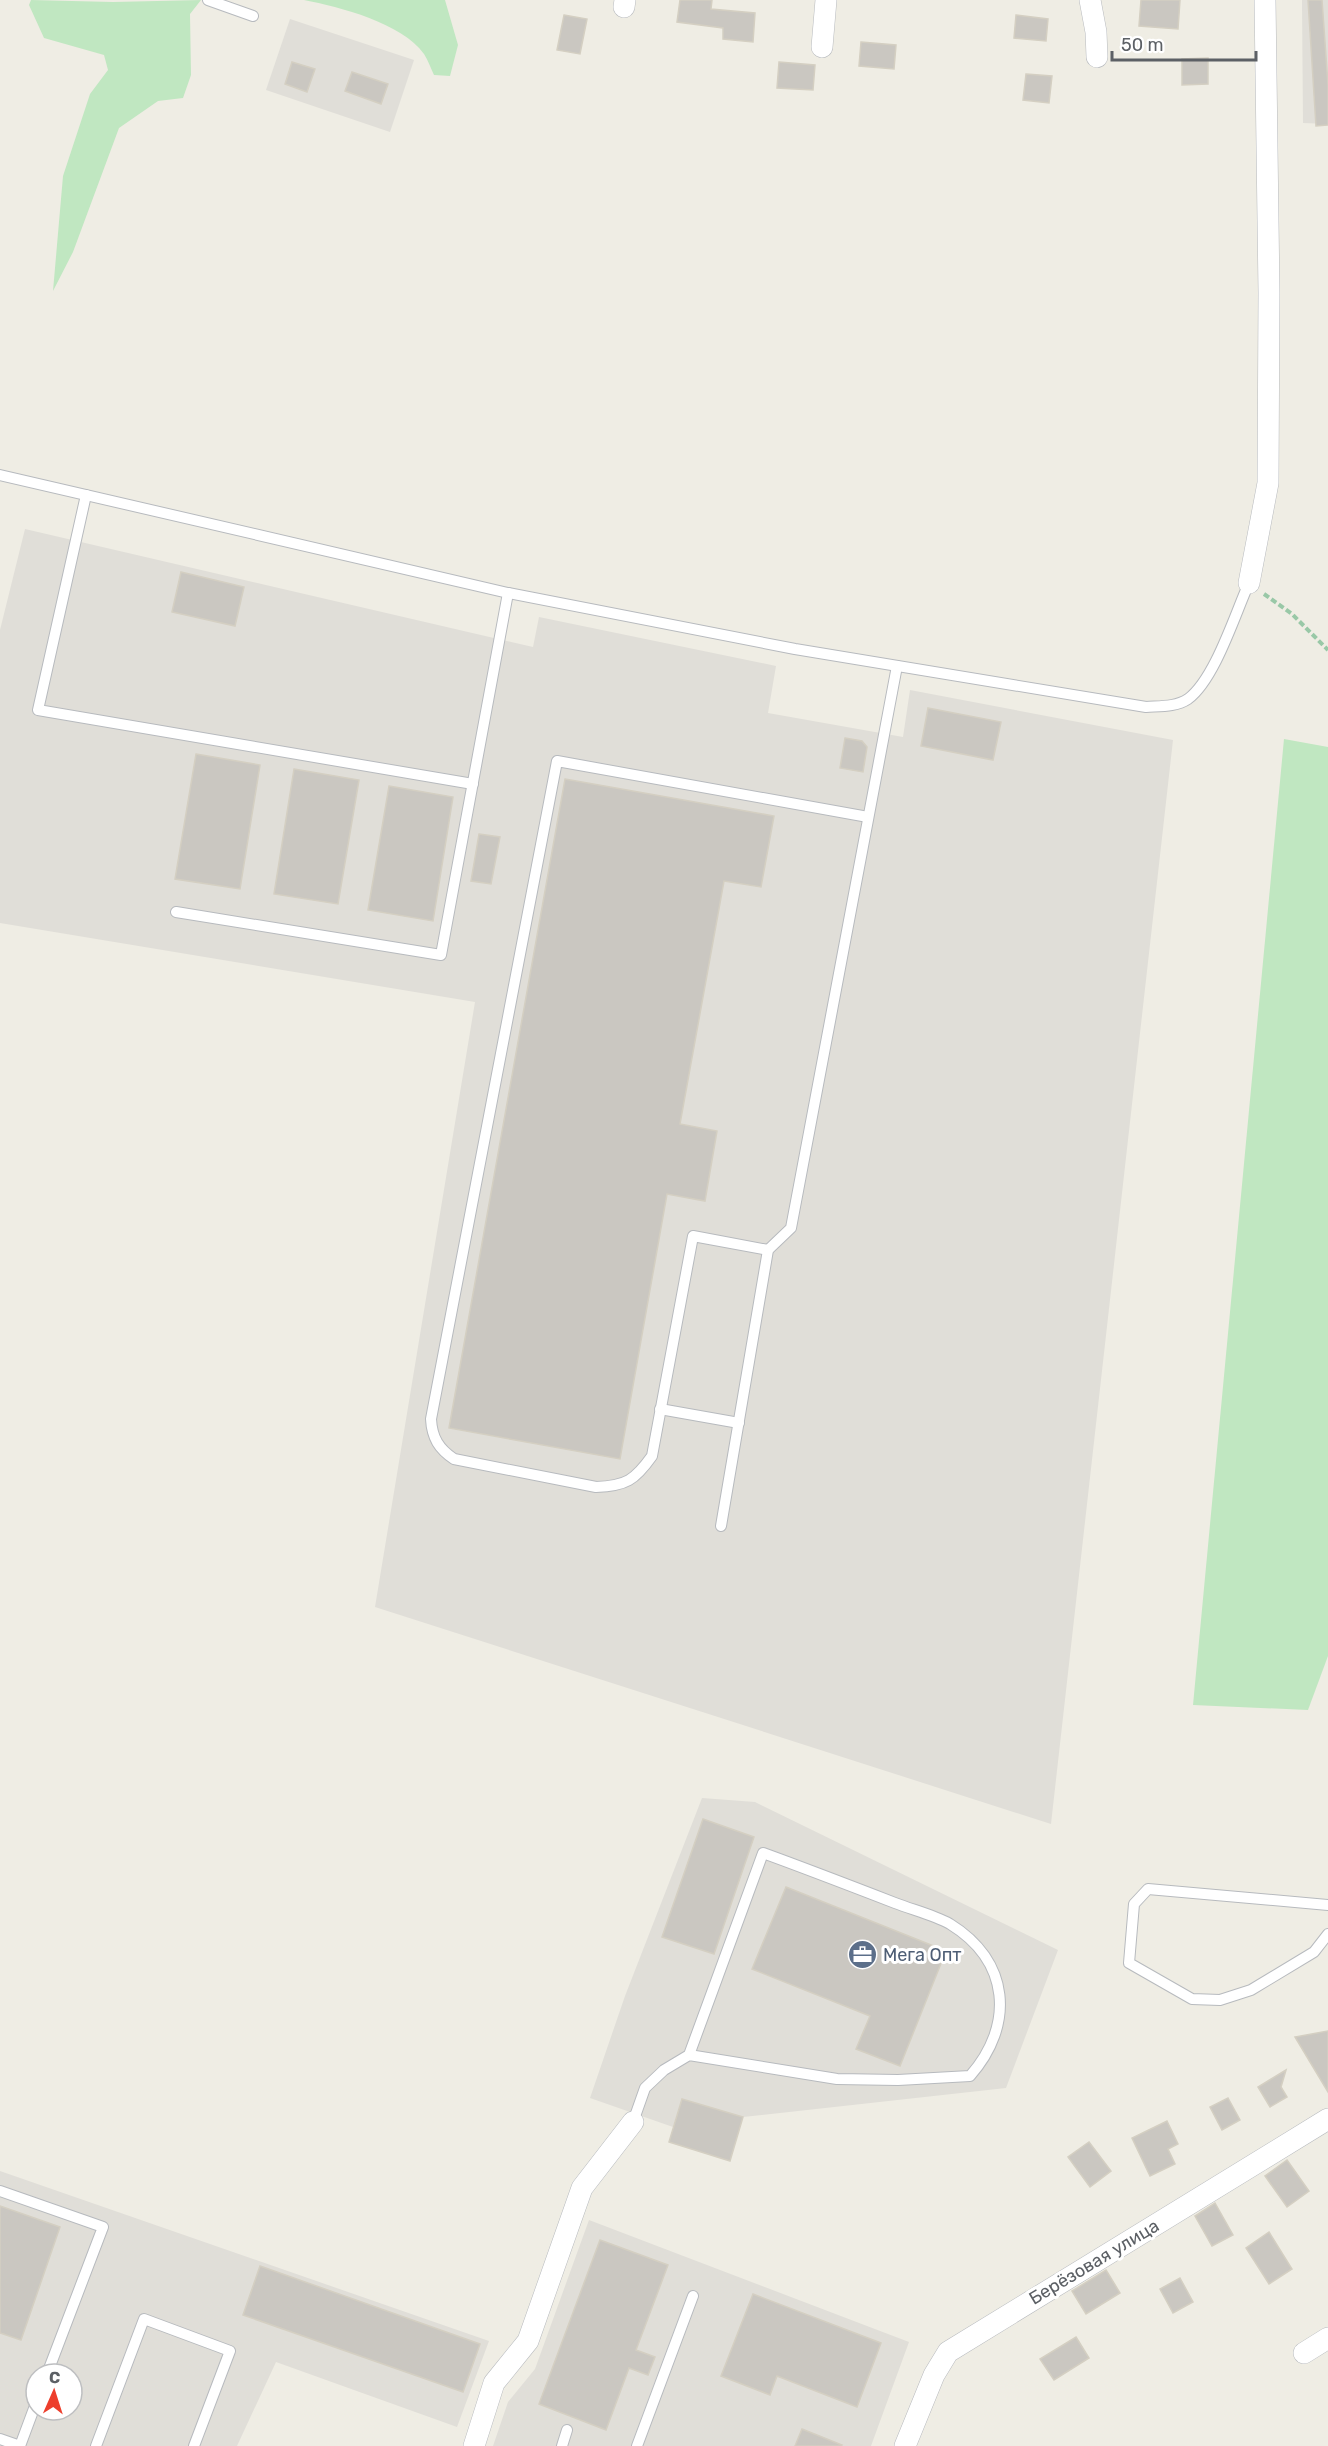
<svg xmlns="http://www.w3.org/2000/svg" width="1328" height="2446" viewBox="0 0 1328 2446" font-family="Rubik,sans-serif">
	<rect width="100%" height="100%" fill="#efede4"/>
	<g fill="#e0ded8" fill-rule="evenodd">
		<path d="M1302,0H1328V124L1303,123Z"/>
		<path d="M290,19L414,60L390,132L266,90Z"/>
		<path d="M25,529L533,647L539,617L776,666L768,713L903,737L910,690L1173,740L1051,1824L375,1607L475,1002L0,923V630Z"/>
		<path d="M702,1798L755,1802L1058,1950L1006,2088L743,2117L682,2099L673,2127L590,2098L625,1996Z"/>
		<path d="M0,2171L489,2341L457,2427L276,2362L237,2446H0ZM36,2374H72V2410H36Z"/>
		<path d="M589,2220L909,2342L871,2446H493L508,2402L535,2369Z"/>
	</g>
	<g fill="#c0e7c1">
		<path d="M31,0L113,2L201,0L190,14L191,75L183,98L158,101L119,128L73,252L53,291L63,176L90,94L108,70L104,55L44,38L29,5Z"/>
		<path d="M304,0H445L458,45L450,76L434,75C431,69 428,60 424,54C402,23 340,7 304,0Z"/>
		<path d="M1284,739L1328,747V1656L1308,1710L1193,1705Z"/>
	</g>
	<g fill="#cac7c1" stroke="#d4cfc2" stroke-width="1.5">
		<path d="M680,0H712L711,9L755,13L753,42L723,39V28L677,22Z"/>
		<path d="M1141,0H1180L1178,29L1139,26Z"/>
		<path d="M1308,0H1322L1328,85V125L1316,126Z"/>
		<path d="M564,15L587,19L580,54L557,50Z"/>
		<path d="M1016,15L1048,19L1046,41L1014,38Z"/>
		<path d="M861,42L896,45L894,69L859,66Z"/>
		<path d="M1208,58V84L1182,85V59Z"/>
		<path d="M292,62L315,69L307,92L285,84Z"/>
		<path d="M779,62L815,65L813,90L777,88Z"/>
		<path d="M352,72L388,84L381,104L345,91Z"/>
		<path d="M1026,74L1052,76L1049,103L1023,100Z"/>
		<path d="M181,572L244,587L235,626L172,612Z"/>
		<path d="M928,708L1001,722L993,760L921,746Z"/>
		<path d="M845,738L862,741L867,747L863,772L840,768Z"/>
		<path d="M196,754L260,765L240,889L175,879Z"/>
		<path d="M294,769L359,780L338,904L274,894Z"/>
		<path d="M565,779L774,816L761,887L724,881L680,1124L717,1131L705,1201L667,1194L620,1459L449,1428Z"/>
		<path d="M389,786L453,797L433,921L368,910Z"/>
		<path d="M479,834L500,837L491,884L471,881Z"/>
		<path d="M703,1819L754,1837L714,1954L662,1937Z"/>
		<path d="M786,1887L946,1951L900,2066L856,2049L870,2016L752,1969Z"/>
		<path d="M1328,2031V2092L1295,2037Z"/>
		<path d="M1286,2070L1281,2087L1287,2097L1270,2107L1258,2087Z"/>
		<path d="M1228,2098L1240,2120L1222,2130L1210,2107Z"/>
		<path d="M682,2099L743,2117L730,2161L669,2142Z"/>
		<path d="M1167,2121L1178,2144L1168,2149L1175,2164L1150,2176L1132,2138Z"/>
		<path d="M1089,2142L1111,2171L1090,2187L1068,2157Z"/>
		<path d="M1287,2160L1309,2191L1287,2207L1265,2176Z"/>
		<path d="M1215,2203L1233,2235L1212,2246L1195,2216Z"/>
		<path d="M0,2206L60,2227L21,2340L0,2333Z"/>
		<path d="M1269,2232L1292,2269L1269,2284L1246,2248Z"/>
		<path d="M600,2240L668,2265L636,2350L655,2357L648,2375L629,2368L606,2430L539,2404Z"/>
		<path d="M260,2266L480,2344L463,2392L243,2315Z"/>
		<path d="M1106,2270L1120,2293L1086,2314L1072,2291Z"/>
		<path d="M1180,2278L1193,2302L1173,2313L1160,2289Z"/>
		<path d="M753,2294L881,2343L857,2407L777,2376L770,2395L721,2376Z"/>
		<path d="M1076,2337L1089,2358L1054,2380L1040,2359Z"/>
		<path d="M802,2429L842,2445L841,2446H795Z"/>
	</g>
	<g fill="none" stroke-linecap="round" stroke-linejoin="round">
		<defs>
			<g id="lane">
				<path d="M208,0L253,16"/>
				<path d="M0,475L508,593L795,649L1146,707C1160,706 1176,707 1188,699C1215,679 1235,614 1249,583"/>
				<path d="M86,495L38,710L473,784"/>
				<path d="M176,912L441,955L508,593"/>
				<path d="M768,1250L693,1236L652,1456C635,1480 626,1486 596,1487L454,1459C439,1449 432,1438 431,1419L557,761L868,817"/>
				<path d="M660,1409L739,1423"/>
				<path d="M721,1526L768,1250L791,1228L897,666"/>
				<path d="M1328,1905L1148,1889L1134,1904L1129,1963L1192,1999L1220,2000L1251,1990L1314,1952L1328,1934"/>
				<path d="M633,2122L645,2088L664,2070L689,2055L837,2079L898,2080L970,2076C1015,2025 1010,1961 950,1924C934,1915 913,1910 895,1903C851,1886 807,1869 763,1853L689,2055"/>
				<path d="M0,2191L103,2227L47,2374"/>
				<path d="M0,2439L20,2446"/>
				<path d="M20,2446L36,2403"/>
				<path d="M96,2446L144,2319L230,2351L194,2446"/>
				<path d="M562,2446L567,2430"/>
				<path d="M637,2446L693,2296"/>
			</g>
			<g id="street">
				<path d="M1090,0L1096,32L1097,57"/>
				<path d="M624,7L625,0"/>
				<path d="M822,47L826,0"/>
				<path d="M1249,583L1268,483L1269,293L1265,0"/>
				<path d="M1304,2353L1328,2338"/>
				<path d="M474,2446L494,2383L528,2341L582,2188L633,2122"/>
				<path d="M905,2446L934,2375L948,2352L1328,2119"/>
			</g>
		</defs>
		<use href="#lane" stroke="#b7babe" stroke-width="12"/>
		<use href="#street" stroke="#b7babe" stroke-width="22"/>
		<path stroke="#99c8a7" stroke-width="4" stroke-dasharray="6 3" stroke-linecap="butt" d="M1264,594L1292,614L1328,650"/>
		<use href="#lane" stroke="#fff" stroke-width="10"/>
		<use href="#street" stroke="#fff" stroke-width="21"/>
	</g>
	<defs>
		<symbol id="office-disc" viewBox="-11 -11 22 22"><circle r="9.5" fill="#5c6f8a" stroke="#fff"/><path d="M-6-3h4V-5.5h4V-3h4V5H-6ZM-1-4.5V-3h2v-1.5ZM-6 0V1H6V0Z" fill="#fff"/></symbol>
	</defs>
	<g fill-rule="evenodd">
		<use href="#office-disc" x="846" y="1938" width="33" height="33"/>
	</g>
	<g text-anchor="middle" stroke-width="6" stroke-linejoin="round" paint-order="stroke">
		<g font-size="18" fill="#4e5e75" stroke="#fff" text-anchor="start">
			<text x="883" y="1961">Мега Опт</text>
		</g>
		<g font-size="18" fill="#5c6065" stroke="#fff">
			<text transform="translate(1094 2262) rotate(-31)" y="6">Берёзовая улица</text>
		</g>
	</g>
	<g transform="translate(54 2392) rotate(3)"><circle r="28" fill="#ffffff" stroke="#bebfc1" stroke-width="1.5"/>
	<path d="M0-4.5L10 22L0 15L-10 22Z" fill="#ed3e2c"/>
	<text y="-9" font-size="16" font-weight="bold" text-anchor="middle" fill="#5c6065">С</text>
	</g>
	<path d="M1112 51v9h144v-9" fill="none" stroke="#5c6065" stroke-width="3"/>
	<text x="1121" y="51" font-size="18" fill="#5c6065" stroke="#ffffff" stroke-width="4.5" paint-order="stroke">50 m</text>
</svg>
